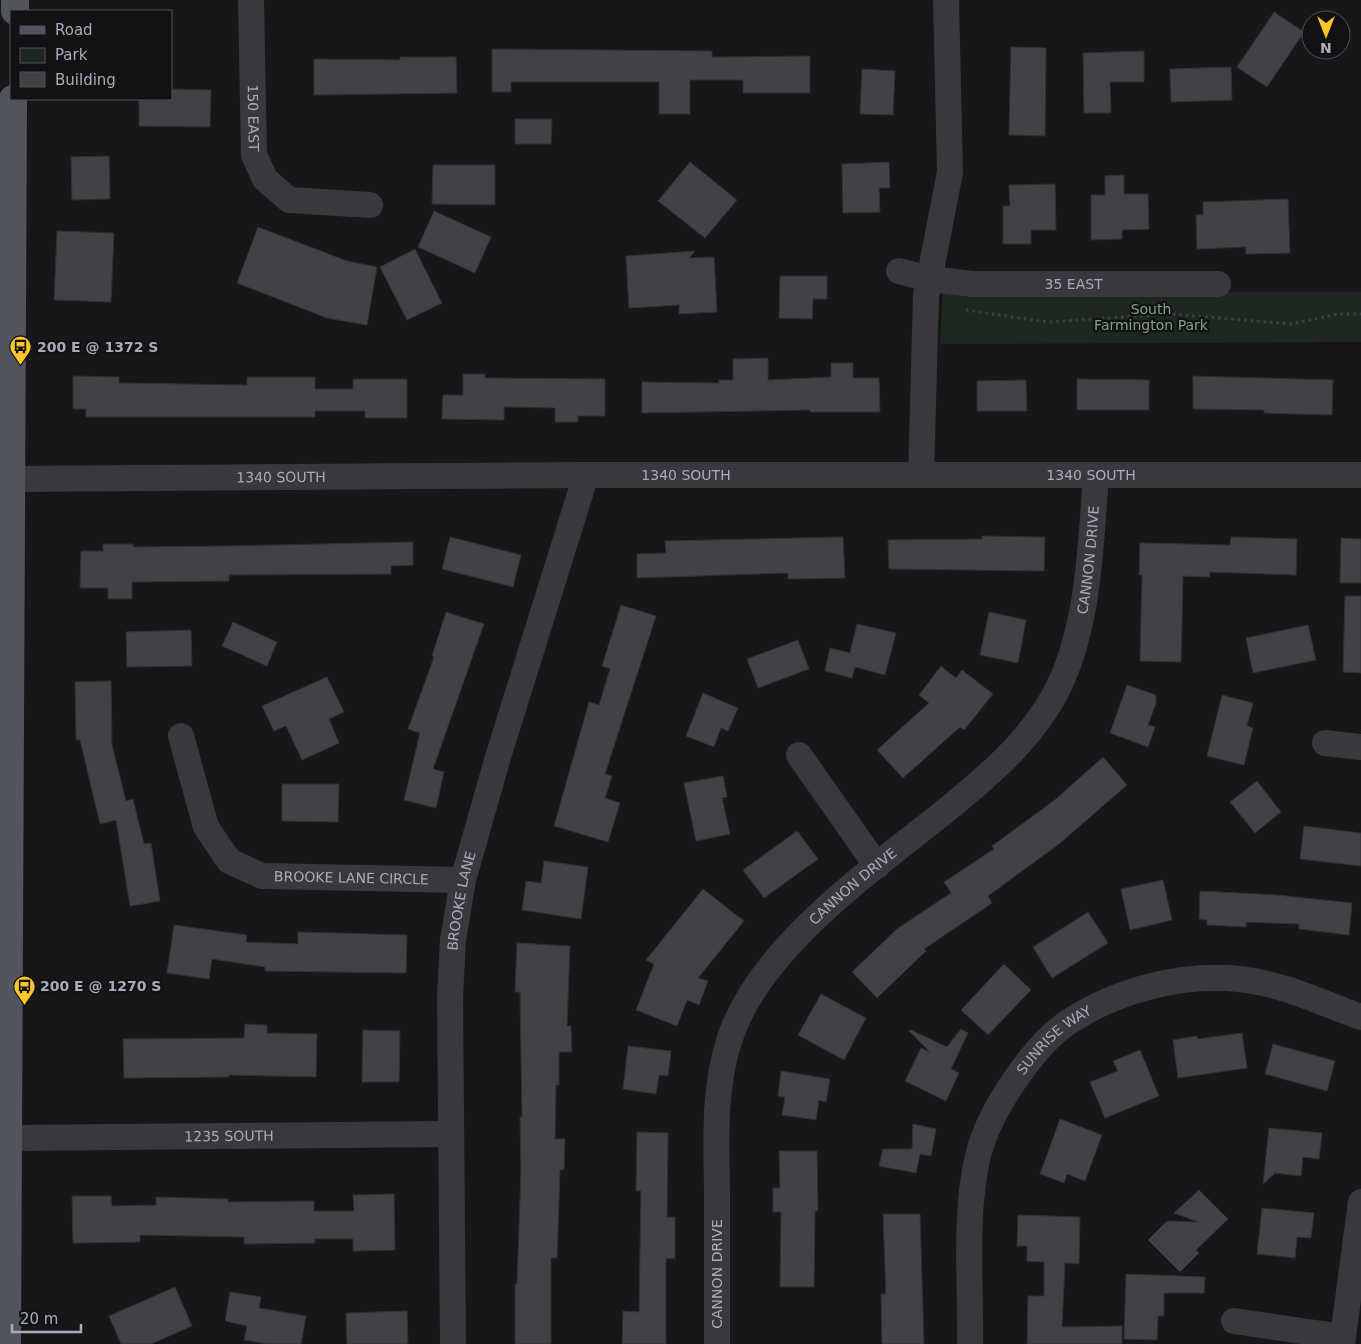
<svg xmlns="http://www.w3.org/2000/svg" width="1361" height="1344" viewBox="0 0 1361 1344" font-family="'DejaVu Sans',sans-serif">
	<rect width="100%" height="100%" fill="#171719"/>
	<path fill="#1e2820" d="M943,292H1361V342L940,344Z"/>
	<g fill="#414146" stroke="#313135">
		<path d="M1274,12L1304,32L1267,87L1237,67Z"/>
		<path d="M1011,47L1046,48L1045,136L1009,135Z"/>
		<path d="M492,49L712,51V57L810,56V93H743V80H690V114H659V82H511V92H492Z"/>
		<path d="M1144,51V82H1110L1111,113H1084L1083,53Z"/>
		<path d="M400,57H456L457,93L314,95V59L400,60Z"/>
		<path d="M1231,67L1232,100L1171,102L1170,69Z"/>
		<path d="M862,69L895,71L893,115L860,114Z"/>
		<path d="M171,89L211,90L210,127L139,126V99H171Z"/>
		<path d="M515,119H552L551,144H515Z"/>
		<path d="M109,156L110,199L72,200L71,157Z"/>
		<path d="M690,162L737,200L705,238L658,201Z"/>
		<path d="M889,162L890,188H879L880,212L843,213L842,164Z"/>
		<path d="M433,165H495V205L432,204Z"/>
		<path d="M1124,175V194H1148L1149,229L1122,230V239L1091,240V195H1105V176Z"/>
		<path d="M1055,184L1056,230H1031V244H1003V206H1010L1009,185Z"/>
		<path d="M1288,199L1290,253L1246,254V247L1197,249L1196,215H1203V202Z"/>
		<path d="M434,211L491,237L475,273L418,247Z"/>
		<path d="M258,227L347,261L377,267L367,325L327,318L237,283Z"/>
		<path d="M57,231L114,233L111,302L54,300Z"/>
		<path d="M415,249L442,303L407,320L380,267Z"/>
		<path d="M695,251L689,258L714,257L717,312L679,314V305L629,308L626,256Z"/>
		<path d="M780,276H827V299H813L812,319L779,318Z"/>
		<path d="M768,358V380L831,377V363H853V378H879L880,412H810V410L642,413V382L719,383V380H733V359Z"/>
		<path d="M463,374H485V378L605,379V416H578V422H555V408L504,407V420L442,419L443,395H463Z"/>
		<path d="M73,376L119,377V383L247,385V377H315V389H353V379H407V418H365V411H315V417H86V409H73Z"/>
		<path d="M1193,376L1333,380L1332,415L1264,413V410L1193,409Z"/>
		<path d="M1077,379L1149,380V410H1077Z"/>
		<path d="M1026,380L1027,411H977V381Z"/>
		<path d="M982,536L1045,537L1044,571L889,569L888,540L982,539Z"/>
		<path d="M450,537L521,555L513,587L442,569Z"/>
		<path d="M843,537L845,578L788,579V573L637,578V554L666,553L665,541Z"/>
		<path d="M1231,537L1297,539L1296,575L1210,572V577L1183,576L1181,662L1140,661L1142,575H1139L1140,543L1230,545Z"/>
		<path d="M1341,538L1361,539V583H1340Z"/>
		<path d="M413,542V565L391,566V574L229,575V581L132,582V599H108V588H80L81,551H103V544H133V547L228,546Z"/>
		<path d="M1345,596H1361V673L1343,672Z"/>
		<path d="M621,605L656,616L605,774L612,776L605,798L620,803L608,842L554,826L589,702L599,705L610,669L602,666Z"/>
		<path d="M446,612L484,624L433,769L444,772L436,808L404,800L420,733L408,729L434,657L432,656Z"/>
		<path d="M989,612L1026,620L1018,663L980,655Z"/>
		<path d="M233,622L277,642L267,666L222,646Z"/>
		<path d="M857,624L896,633L885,675L855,667L852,678L825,671L830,648L850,653Z"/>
		<path d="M1308,625L1316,660L1253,673L1246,638Z"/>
		<path d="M191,630L192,666L127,667L126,632Z"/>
		<path d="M798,640L809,669L758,688L747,659Z"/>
		<path d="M941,666L956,678L962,670L993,694L964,730L960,727L903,778L877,750L929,703L919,695Z"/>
		<path d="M327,677L344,712L329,719L339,743L302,760L286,726L274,731L262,706Z"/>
		<path d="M111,681L112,745L126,801L133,799L144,844L151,843L160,901L130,906L116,820L100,824L80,740H76L75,682Z"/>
		<path d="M1127,685L1156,695V703L1148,725L1155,727L1148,747L1110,733Z"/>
		<path d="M703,693L738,708L728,731L721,728L714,747L686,736Z"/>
		<path d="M1222,695L1253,703L1247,726L1253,728L1244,765L1207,756Z"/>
		<path d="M1103,757L1127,785L1059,844L988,896L992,903L924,949L926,951L877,998L852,972L897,929L951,893L944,882L994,849L992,846L1056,799Z"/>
		<path d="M723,776L727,797L722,798L730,834L696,841L684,783Z"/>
		<path d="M1257,781L1281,812L1255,833L1230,802Z"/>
		<path d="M282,784H339L338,822L282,821Z"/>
		<path d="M1304,826L1361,833V866L1300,859Z"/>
		<path d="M797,831L818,859L764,898L743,870Z"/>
		<path d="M544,861L588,867L581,919L522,910L526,881L541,883Z"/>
		<path d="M1163,880L1172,920L1130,930L1121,889Z"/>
		<path d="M703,889L744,921L698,978L708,981L699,1005L687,1000L677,1026L636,1010L654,964L646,960Z"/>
		<path d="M1200,891L1277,895L1352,903L1349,935L1299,929V924L1246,922V927L1207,925V920L1199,919Z"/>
		<path d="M1088,912L1108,943L1052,978L1033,947Z"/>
		<path d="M174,925L247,935L246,942L298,944V932L407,935L406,973L265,971V967L212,959L209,979L167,973Z"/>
		<path d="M517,943L570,946L567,1026H571L572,1052H559V1085H556L555,1139H565L564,1170H560L557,1258H551V1344H515V1284H517L521,1170L520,1117H522L520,992H515Z"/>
		<path d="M1004,964L1031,990L988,1035L961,1010Z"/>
		<path d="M821,994L866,1018L844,1060L798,1035Z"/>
		<path d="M245,1024L267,1025V1033L317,1034L316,1077L229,1075V1077L124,1078L123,1039L244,1038Z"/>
		<path d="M961,1029L968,1033L951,1069L959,1073L946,1101L905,1081L921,1048L930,1052L909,1031L911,1030L947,1047Z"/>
		<path d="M363,1030L400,1031L399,1082H362Z"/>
		<path d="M1242,1033L1247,1068L1178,1078L1173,1040L1197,1036L1198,1039Z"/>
		<path d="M1273,1044L1335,1061L1327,1091L1265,1074Z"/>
		<path d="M628,1046L671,1051L668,1076L659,1075L656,1094L623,1089Z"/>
		<path d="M1140,1050L1159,1096L1105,1118L1090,1082L1118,1071L1113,1061Z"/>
		<path d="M781,1071L830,1079L826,1102L819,1100L816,1120L782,1115L785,1097L778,1096Z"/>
		<path d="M1060,1119L1102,1135L1085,1181L1067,1174L1064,1183L1040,1174Z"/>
		<path d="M913,1124L936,1129L931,1156L920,1154L916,1173L879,1166L883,1149H912Z"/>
		<path d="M1269,1128L1322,1133L1319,1159L1303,1157L1301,1176L1275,1173L1263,1184Z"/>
		<path d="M637,1132L668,1133L667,1217H675V1259L666,1258V1344H622L623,1311L639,1312L641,1191H636Z"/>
		<path d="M779,1151H817L818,1211H815L814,1287H780L781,1212H773V1188H780Z"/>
		<path d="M1199,1190L1228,1219L1196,1250L1199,1253L1180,1272L1148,1240L1167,1221L1198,1222L1174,1213Z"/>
		<path d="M394,1194L395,1250L353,1251V1239H315V1243L244,1244V1237L140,1235V1242L73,1243L72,1196H111L112,1206L156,1205V1197L228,1199V1202L314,1201V1211H354L353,1195Z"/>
		<path d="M1262,1208L1314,1213L1311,1238L1297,1237L1295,1258L1257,1254Z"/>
		<path d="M883,1214H920L924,1344H882L881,1294H886Z"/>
		<path d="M1018,1215L1080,1217L1079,1264L1065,1263L1062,1327L1122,1326V1344H1027L1028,1296H1044V1262L1027,1261V1246H1017Z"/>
		<path d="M1126,1274L1205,1277L1204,1293H1164V1316H1158L1157,1340L1124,1339Z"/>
		<path d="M175,1287L192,1326L151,1344H121L109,1316Z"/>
		<path d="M230,1292L261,1297L259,1308L306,1316L301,1344H268L244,1340L247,1326L225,1321Z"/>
		<path d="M407,1311L408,1344H347L346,1313Z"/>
	</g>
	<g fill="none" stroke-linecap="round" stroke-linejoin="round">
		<path stroke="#3d3f46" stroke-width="3" stroke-dasharray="2.5 4" stroke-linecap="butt" d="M966,310L1047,322L1172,314L1291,324L1338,314H1361"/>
		<g stroke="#38383e" stroke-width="26">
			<path id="s1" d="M251,0L254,155L265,179L289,200L370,205"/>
			<path id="s2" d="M899,271L929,279L973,284H1218"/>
			<path d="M921,475L926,296L950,172L946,0"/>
			<path id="s3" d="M11,479L586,475H1361"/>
			<path id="s4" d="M181,736L206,827L229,861L262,876L463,880"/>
			<path d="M1325,743L1361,747"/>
			<path d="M799,755L877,866"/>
			<path id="s5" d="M8,1138L451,1134"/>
			<path d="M1234,1321L1343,1337"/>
			<path id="s6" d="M453,1344L450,997L453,940L463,880L498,757L586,475"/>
			<path id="s7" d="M717,1344C717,1292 717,1239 717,1187C716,1138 714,1088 729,1041C758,947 875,868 949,808C992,773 1036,735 1060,684C1089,622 1091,542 1096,475"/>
			<path id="s8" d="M970,1344C971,1285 964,1213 978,1156C988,1113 1033,1045 1070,1021C1118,990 1182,973 1239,979C1281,983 1322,1003 1361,1017"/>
			<path d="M1342,1344L1361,1202"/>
		</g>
		<g stroke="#53555e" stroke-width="28">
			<path d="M15,11V0"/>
			<path d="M7,1344L13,99"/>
		</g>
	</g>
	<defs>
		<symbol id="bus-pin" viewBox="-11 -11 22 30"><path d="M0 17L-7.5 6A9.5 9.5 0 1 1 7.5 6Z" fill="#ffc729" stroke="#121214"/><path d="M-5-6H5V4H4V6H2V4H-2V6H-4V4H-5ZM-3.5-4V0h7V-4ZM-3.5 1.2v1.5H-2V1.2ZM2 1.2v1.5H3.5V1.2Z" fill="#111"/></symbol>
	</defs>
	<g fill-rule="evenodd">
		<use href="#bus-pin" x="8" y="334" width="25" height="34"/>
		<use href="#bus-pin" x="12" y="974" width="25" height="34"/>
	</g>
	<g text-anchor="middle" stroke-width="4.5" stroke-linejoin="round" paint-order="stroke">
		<g font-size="14" fill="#a8acba" stroke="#121214">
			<text dy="5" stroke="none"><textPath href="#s1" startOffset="118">150 EAST</textPath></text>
			<text dy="5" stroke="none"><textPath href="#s2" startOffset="176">35 EAST</textPath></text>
			<text dy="5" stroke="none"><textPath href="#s3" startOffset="675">1340 SOUTH</textPath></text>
			<text dy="5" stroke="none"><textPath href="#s3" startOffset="1080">1340 SOUTH</textPath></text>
			<text dy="5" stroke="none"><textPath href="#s3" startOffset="270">1340 SOUTH</textPath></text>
			<text dy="5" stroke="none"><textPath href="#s7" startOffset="925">CANNON DRIVE</textPath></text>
			<text dy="5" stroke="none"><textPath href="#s4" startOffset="261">BROOKE LANE CIRCLE</textPath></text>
			<text dy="5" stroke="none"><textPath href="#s7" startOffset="505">CANNON DRIVE</textPath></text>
			<text dy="5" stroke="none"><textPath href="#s6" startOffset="444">BROOKE LANE</textPath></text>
			<text dy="5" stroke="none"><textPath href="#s8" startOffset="330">SUNRISE WAY</textPath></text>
			<text dy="5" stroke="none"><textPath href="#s5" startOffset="221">1235 SOUTH</textPath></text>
			<text dy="5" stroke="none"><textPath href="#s7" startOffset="70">CANNON DRIVE</textPath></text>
		</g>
		<g font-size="14" fill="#7ea683" stroke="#121214">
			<text x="1151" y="314">South<tspan x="1151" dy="16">Farmington Park</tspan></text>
		</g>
		<g font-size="14" font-weight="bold" fill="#a8acba" stroke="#121214" text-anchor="start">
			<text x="37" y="352">200 E @ 1372 S</text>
			<text x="40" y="991">200 E @ 1270 S</text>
		</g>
	</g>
	<rect x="10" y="10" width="162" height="90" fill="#121214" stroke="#4e5056"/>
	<rect x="20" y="26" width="25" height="8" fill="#53555e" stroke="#4e5056"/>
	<text x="55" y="35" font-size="15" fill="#a8acba">Road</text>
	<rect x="20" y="48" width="25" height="15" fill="#1e2820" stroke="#4e5056"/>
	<text x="55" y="60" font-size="15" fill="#a8acba">Park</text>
	<rect x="20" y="72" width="25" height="15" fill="#414146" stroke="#4e5056"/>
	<text x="55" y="85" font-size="15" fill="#a8acba">Building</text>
	<g transform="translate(1326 35) rotate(180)"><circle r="24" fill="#121214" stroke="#4e5056"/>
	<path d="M0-4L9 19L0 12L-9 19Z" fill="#ffc729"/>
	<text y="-8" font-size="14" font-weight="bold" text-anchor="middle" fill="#a8acba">N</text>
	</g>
	<path d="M12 1324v8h69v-8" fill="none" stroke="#a8acba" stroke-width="2.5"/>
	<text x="20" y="1324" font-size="15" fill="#a8acba" stroke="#121214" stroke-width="4" paint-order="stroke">20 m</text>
</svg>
